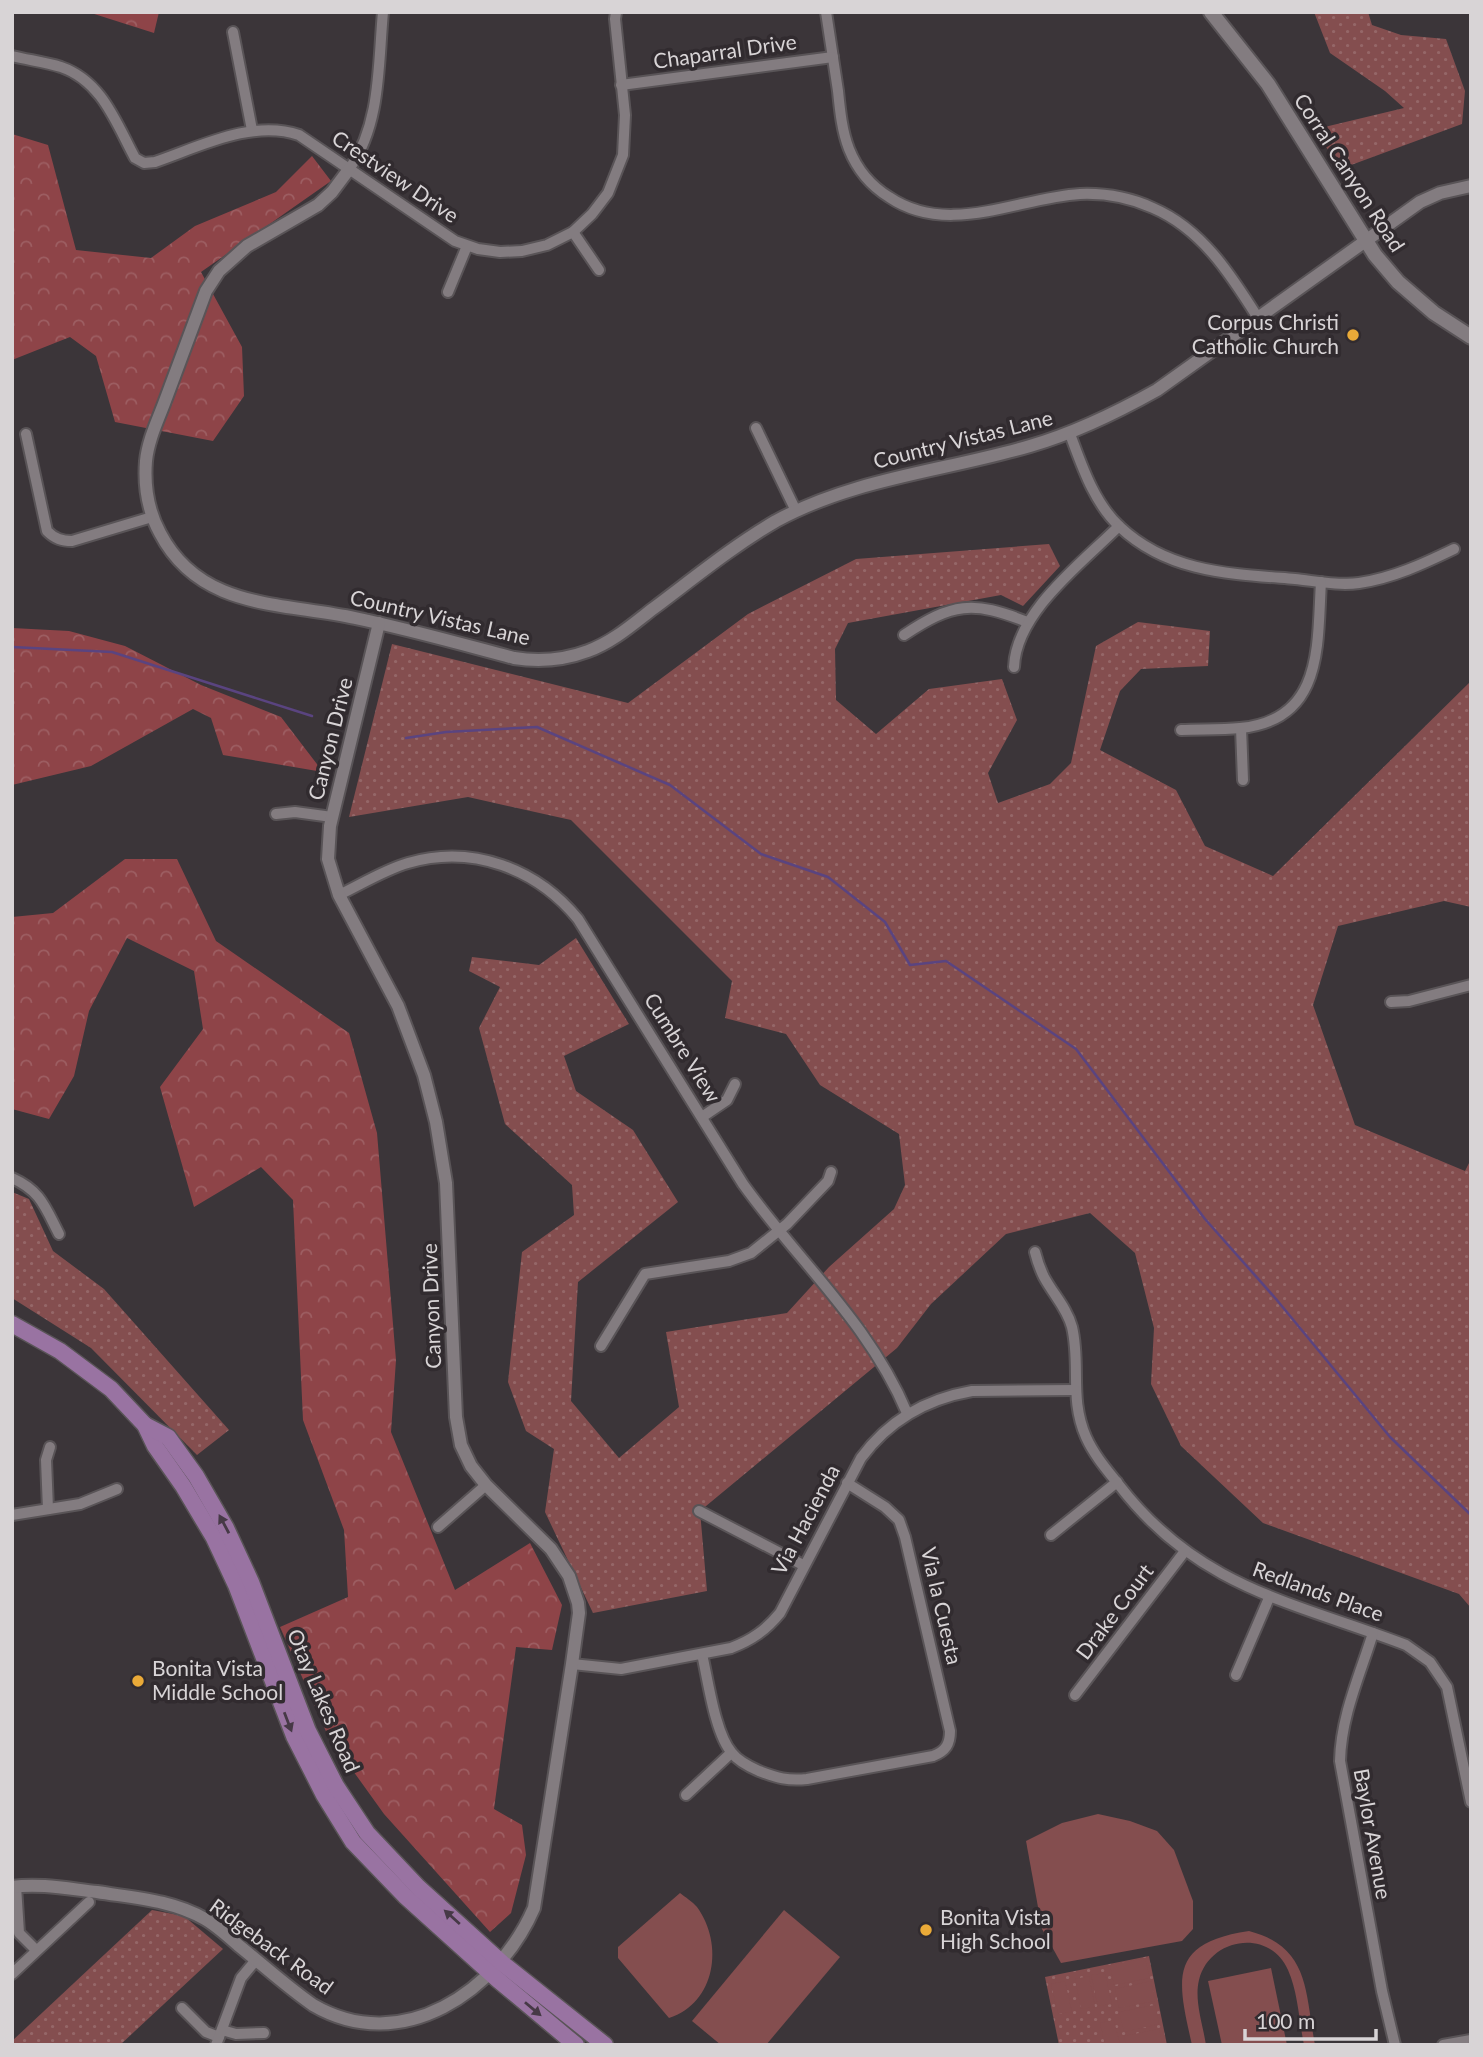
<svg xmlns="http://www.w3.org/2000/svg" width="1483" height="2057" viewBox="0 0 1483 2057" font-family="Lato,sans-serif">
	<defs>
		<pattern id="grass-dots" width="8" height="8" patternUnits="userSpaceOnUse" patternTransform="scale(1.75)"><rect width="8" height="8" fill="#844e4f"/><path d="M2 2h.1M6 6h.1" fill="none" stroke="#956768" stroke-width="1.8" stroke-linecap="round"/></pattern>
		<pattern id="forest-crowns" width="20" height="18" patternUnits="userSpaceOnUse" patternTransform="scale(1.75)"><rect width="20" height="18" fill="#8e4448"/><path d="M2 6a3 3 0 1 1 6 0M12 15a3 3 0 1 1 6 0" fill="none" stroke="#9d5e62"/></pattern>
	</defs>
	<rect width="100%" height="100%" fill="#3b3539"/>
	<g fill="url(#grass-dots)">
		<path d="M1314,12H1368L1372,25L1401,35L1446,39L1465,91L1462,124L1343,168L1312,130L1404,108L1385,91L1330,53Z"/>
		<path d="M1049,544L1060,566L1023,606L1001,595L848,623L835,649L836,700L876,734L929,689L1002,679L1017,720L988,773L998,803L1050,784L1071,763L1096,646L1138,622L1210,631L1208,666L1141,669L1120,691L1100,750L1176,790L1205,846L1273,876L1471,681V907L1444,901L1338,926L1313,1005L1355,1125L1465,1171L1471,1159V1608L1459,1594L1263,1523L1181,1446L1151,1384L1154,1328L1135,1253L1090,1213L1006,1234L931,1304L897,1348L700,1511L707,1591L593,1613L545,1512L554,1449L526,1431L508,1382L522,1252L574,1215L572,1185L505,1124L479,1028L500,987L469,971L472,957L539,965L576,938L629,1024L564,1056L576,1091L633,1130L678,1202L578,1282L571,1401L619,1458L679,1407L666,1332L787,1313L829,1267L894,1209L905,1185L899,1134L820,1085L786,1034L725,1018L732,981L571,820L468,797L349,817L392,644L628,703L748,614L856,559Z"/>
		<path d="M12,1192L29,1199L53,1251L104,1289L229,1430L197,1455L91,1348L12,1298Z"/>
		<path d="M152,1910L184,1916L223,1949L120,2045H12V2041Z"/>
		<path d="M1149,1956L1167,2045H1059L1045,1977Z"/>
	</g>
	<g fill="url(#forest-crowns)">
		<path d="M88,12H159L154,33Z"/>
		<path d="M12,134L48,145L76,250L151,258L195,226L276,192L312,156L331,181L201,272L242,347L244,396L213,441L115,422L96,356L70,337L12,360Z"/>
		<path d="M12,628L69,631L125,646L201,685L281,717L323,772L223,755L211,718L193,709L91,766L12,785Z"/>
		<path d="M125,859H177L216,941L349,1033L377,1133L396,1360L391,1432L455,1590L530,1543L562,1605L552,1650L516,1647L494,1809L522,1825L526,1855L511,1913L490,1932L384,1814L328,1736L280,1627L348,1597L344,1530L303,1420L293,1200L261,1167L194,1207L160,1087L203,1029L194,971L127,938L89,1011L74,1076L49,1119L12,1109V917L53,913Z"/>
	</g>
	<g fill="#844e4f">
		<path d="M1098,1814L1130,1821L1157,1831L1174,1850L1193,1901V1929L1182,1941L1061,1963L1042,1929L1026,1841L1062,1823Z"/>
		<path d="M680,1893C685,1897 693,1902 697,1907C724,1944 716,2003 669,2018L618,1958V1947Z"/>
		<path d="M784,1910L840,1957L766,2045H721L692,2021Z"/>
		<path d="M1249,1931C1310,1947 1305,1992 1315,2045H1304C1299,2021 1298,1992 1288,1970C1269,1927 1209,1938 1199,1980C1194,2000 1203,2025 1206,2045H1192C1177,1979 1168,1943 1249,1931Z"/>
		<path d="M1145,1958L1150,1978L1114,1985L1110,1965Z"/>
		<path d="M1271,1968L1287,2045H1222L1208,1981Z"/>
		<path d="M1105,1973L1112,2004L1098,2006L1091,1975Z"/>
		<path d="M1089,1976L1095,2007L1081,2009L1075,1979Z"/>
		<path d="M1065,1981L1072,2012L1058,2014L1051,1984Z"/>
		<path d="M1151,1981L1155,2001L1119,2008L1115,1989Z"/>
		<path d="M1155,2005L1159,2024L1124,2032L1119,2012Z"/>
		<path d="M1114,2020L1120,2045H1105L1100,2023Z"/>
		<path d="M1159,2029L1163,2045H1126L1124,2036Z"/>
	</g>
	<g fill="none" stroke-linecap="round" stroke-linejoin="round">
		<g stroke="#5a4480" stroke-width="2.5">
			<path d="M12,647L112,652L312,716"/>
			<path d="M406,738L446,732L537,727L670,785L761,854L828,877L885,922L910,965L946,961L1076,1049L1205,1219L1276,1299L1390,1437L1471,1515"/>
		</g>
		<defs>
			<g id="minor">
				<path d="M826,12C830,39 834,65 838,91C840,111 842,131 849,149C857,169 871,186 889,197C948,237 1017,198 1080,194C1105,193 1131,198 1153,208C1202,229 1231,275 1258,318"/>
				<path d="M233,32L252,130"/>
				<path d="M12,56C28,60 45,62 61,67C102,81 116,123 135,158L144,163L155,162C199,147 252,119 299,135L455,241L478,249L500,252L522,251L547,245L573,232L592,214L608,193L623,155L625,115L615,19L616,12"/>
				<path d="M621,85L833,57"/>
				<path d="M350,168C381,123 378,65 383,12"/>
				<path d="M573,232L599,270"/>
				<path d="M448,292L467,246"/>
				<path d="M756,428L796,511"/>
				<path d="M26,434L47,531C55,539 62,541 72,541L152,517"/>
				<path d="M1070,434C1082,466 1094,503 1120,527C1169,573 1232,574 1295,579C1315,581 1339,586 1359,583C1393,578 1423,564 1454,549"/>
				<path d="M904,635C952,603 973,600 1027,622"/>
				<path d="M1014,667C1016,612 1082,563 1119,526"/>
				<path d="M1241,728L1243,780"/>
				<path d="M1181,730C1200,729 1220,730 1240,728C1324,720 1317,645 1321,582"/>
				<path d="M276,814L295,812L332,817"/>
				<path d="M339,895C362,884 384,870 408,863C473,844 537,869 578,919L743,1184C798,1261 870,1324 907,1413"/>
				<path d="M1391,1002L1409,1001L1471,985"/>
				<path d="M702,1117L727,1100L735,1084"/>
				<path d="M12,1178C41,1191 45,1207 59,1234"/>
				<path d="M1035,1252C1037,1260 1040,1269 1044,1277C1053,1294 1067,1308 1072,1327C1081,1365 1069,1398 1086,1437C1094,1455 1107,1470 1119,1485C1198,1588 1293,1602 1406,1645L1430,1662L1447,1687L1471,1802"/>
				<path d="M601,1346L645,1274L729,1261L751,1253L787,1224L828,1181L831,1172"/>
				<path d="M48,1509L46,1460L50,1447"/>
				<path d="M699,1511L803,1565"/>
				<path d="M12,1515L80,1504L117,1489"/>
				<path d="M438,1527L486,1485"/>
				<path d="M1051,1535L1117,1482"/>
				<path d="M1373,1633C1360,1675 1341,1716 1340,1761L1382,1991L1395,2045"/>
				<path d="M702,1654C708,1680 715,1734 732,1753C738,1761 750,1767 759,1771C777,1778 788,1781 807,1779L933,1756C946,1751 950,1744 950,1731L905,1537L899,1520L885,1507L847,1483"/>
				<path d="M572,1664L621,1669L731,1648C752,1640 766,1630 780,1613L861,1458C889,1420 926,1399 972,1391L1075,1390"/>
				<path d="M1236,1675L1269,1598"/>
				<path d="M1075,1695L1185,1551"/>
				<path d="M686,1795L731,1753"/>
				<path d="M16,1886L19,1933L36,1950"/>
				<path d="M12,1974L89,1902"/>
				<path d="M182,2008L206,2032L219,2037"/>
				<path d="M222,2030L236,2034L264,2033"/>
				<path d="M216,2045L241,1978L256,1960"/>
				<path d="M1443,2045L1471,2040"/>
			</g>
			<g id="tertiary">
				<path d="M350,168L332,192L318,205L247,246L219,271L206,291C192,328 179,364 165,401C158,420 148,440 146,461C144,486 148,511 160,533C200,610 281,602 355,618C408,629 461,644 514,658C539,662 564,660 588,651C613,642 633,624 654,608C694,578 733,546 776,521C855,478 945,471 1030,446C1075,433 1116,413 1157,390L1420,202L1440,193L1471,186"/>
				<path d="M12,1887C40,1883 69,1889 97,1892C134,1898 172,1900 205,1919C217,1926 228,1936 238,1945C263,1965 287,1987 313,2005C402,2057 498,1991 534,1908L572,1664L579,1613L578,1603L569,1576L551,1549L486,1485L471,1466L461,1445L456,1417L446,1183L436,1122L424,1075L398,1006L339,895L328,859L330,826L379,623"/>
			</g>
			<path id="secondary" d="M1211,12L1268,84L1375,255L1398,282L1434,313L1471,337"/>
			<g id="primary">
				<path d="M12,1324L60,1351L111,1389L145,1425L155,1446L183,1486L214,1538L236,1585L294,1736L324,1795L353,1842L405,1896L497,1979L576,2045"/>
				<path d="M145,1425L168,1437L196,1476L226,1528L251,1582L308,1731L336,1786L367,1833L418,1887L502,1963L605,2045"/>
			</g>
		</defs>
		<use href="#minor" stroke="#595457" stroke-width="14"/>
		<use href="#tertiary" stroke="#595457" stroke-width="16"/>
		<use href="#secondary" stroke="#595457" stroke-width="18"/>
		<use href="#primary" stroke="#595457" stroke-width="19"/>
		<use href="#minor" stroke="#837c80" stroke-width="10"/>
		<use href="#tertiary" stroke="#837c80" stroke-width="12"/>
		<use href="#secondary" stroke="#837c80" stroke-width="14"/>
		<use href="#primary" stroke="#9973a2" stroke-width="16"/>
	</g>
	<defs><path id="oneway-solid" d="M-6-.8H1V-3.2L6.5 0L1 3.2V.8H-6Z" transform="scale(1.75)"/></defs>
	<g fill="#463946">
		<use href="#oneway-solid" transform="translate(224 1524) rotate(-118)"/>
		<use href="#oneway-solid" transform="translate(288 1722) rotate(69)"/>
		<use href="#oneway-solid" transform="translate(452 1917) rotate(-138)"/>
		<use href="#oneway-solid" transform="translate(533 2009) rotate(40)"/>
	</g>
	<g fill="#eaaa38" stroke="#312b2f" stroke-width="2.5">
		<circle cx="1353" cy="335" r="7"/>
		<circle cx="138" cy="1681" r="7"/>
		<circle cx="926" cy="1930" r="7"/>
	</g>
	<g text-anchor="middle" stroke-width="7" stroke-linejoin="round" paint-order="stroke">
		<g font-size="21" fill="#d8d4d6" stroke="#312b2f">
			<text transform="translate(725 52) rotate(-8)" y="7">Chaparral Drive</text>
			<text transform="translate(1349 173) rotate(57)" y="7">Corral Canyon Road</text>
			<text transform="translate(395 177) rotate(34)" y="7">Crestview Drive</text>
			<text transform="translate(963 440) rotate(-14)" y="7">Country Vistas Lane</text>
			<text transform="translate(440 618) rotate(13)" y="7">Country Vistas Lane</text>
			<text transform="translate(331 739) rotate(-76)" y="7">Canyon Drive</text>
			<text transform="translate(682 1048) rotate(58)" y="7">Cumbre View</text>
			<text transform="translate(432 1306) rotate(-92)" y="7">Canyon Drive</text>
			<text transform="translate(806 1520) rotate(-62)" y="7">Via Hacienda</text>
			<text transform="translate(1318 1592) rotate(20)" y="7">Redlands Place</text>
			<text transform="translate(941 1606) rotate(77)" y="7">Via la Cuesta</text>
			<text transform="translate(1115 1612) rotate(-53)" y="7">Drake Court</text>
			<text transform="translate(323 1701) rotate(67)" y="7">Otay Lakes Road</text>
			<text transform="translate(1372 1834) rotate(80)" y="7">Baylor Avenue</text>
			<text transform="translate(271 1947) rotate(36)" y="7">Ridgeback Road</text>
		</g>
		<g font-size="21" fill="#d8d4d6" stroke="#312b2f" text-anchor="start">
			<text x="1339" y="330" text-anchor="end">Corpus Christi<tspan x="1339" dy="24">Catholic Church</tspan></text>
			<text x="152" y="1676">Bonita Vista<tspan x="152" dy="24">Middle School</tspan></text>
			<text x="940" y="1925">Bonita Vista<tspan x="940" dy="24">High School</tspan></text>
		</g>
	</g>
	<rect width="1483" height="2057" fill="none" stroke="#d8d4d6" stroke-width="28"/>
	<path d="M1245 2029v10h131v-10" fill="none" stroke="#d8d4d6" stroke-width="3.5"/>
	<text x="1256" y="2029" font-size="21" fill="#d8d4d6" stroke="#312b2f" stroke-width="5" paint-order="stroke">100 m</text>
</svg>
